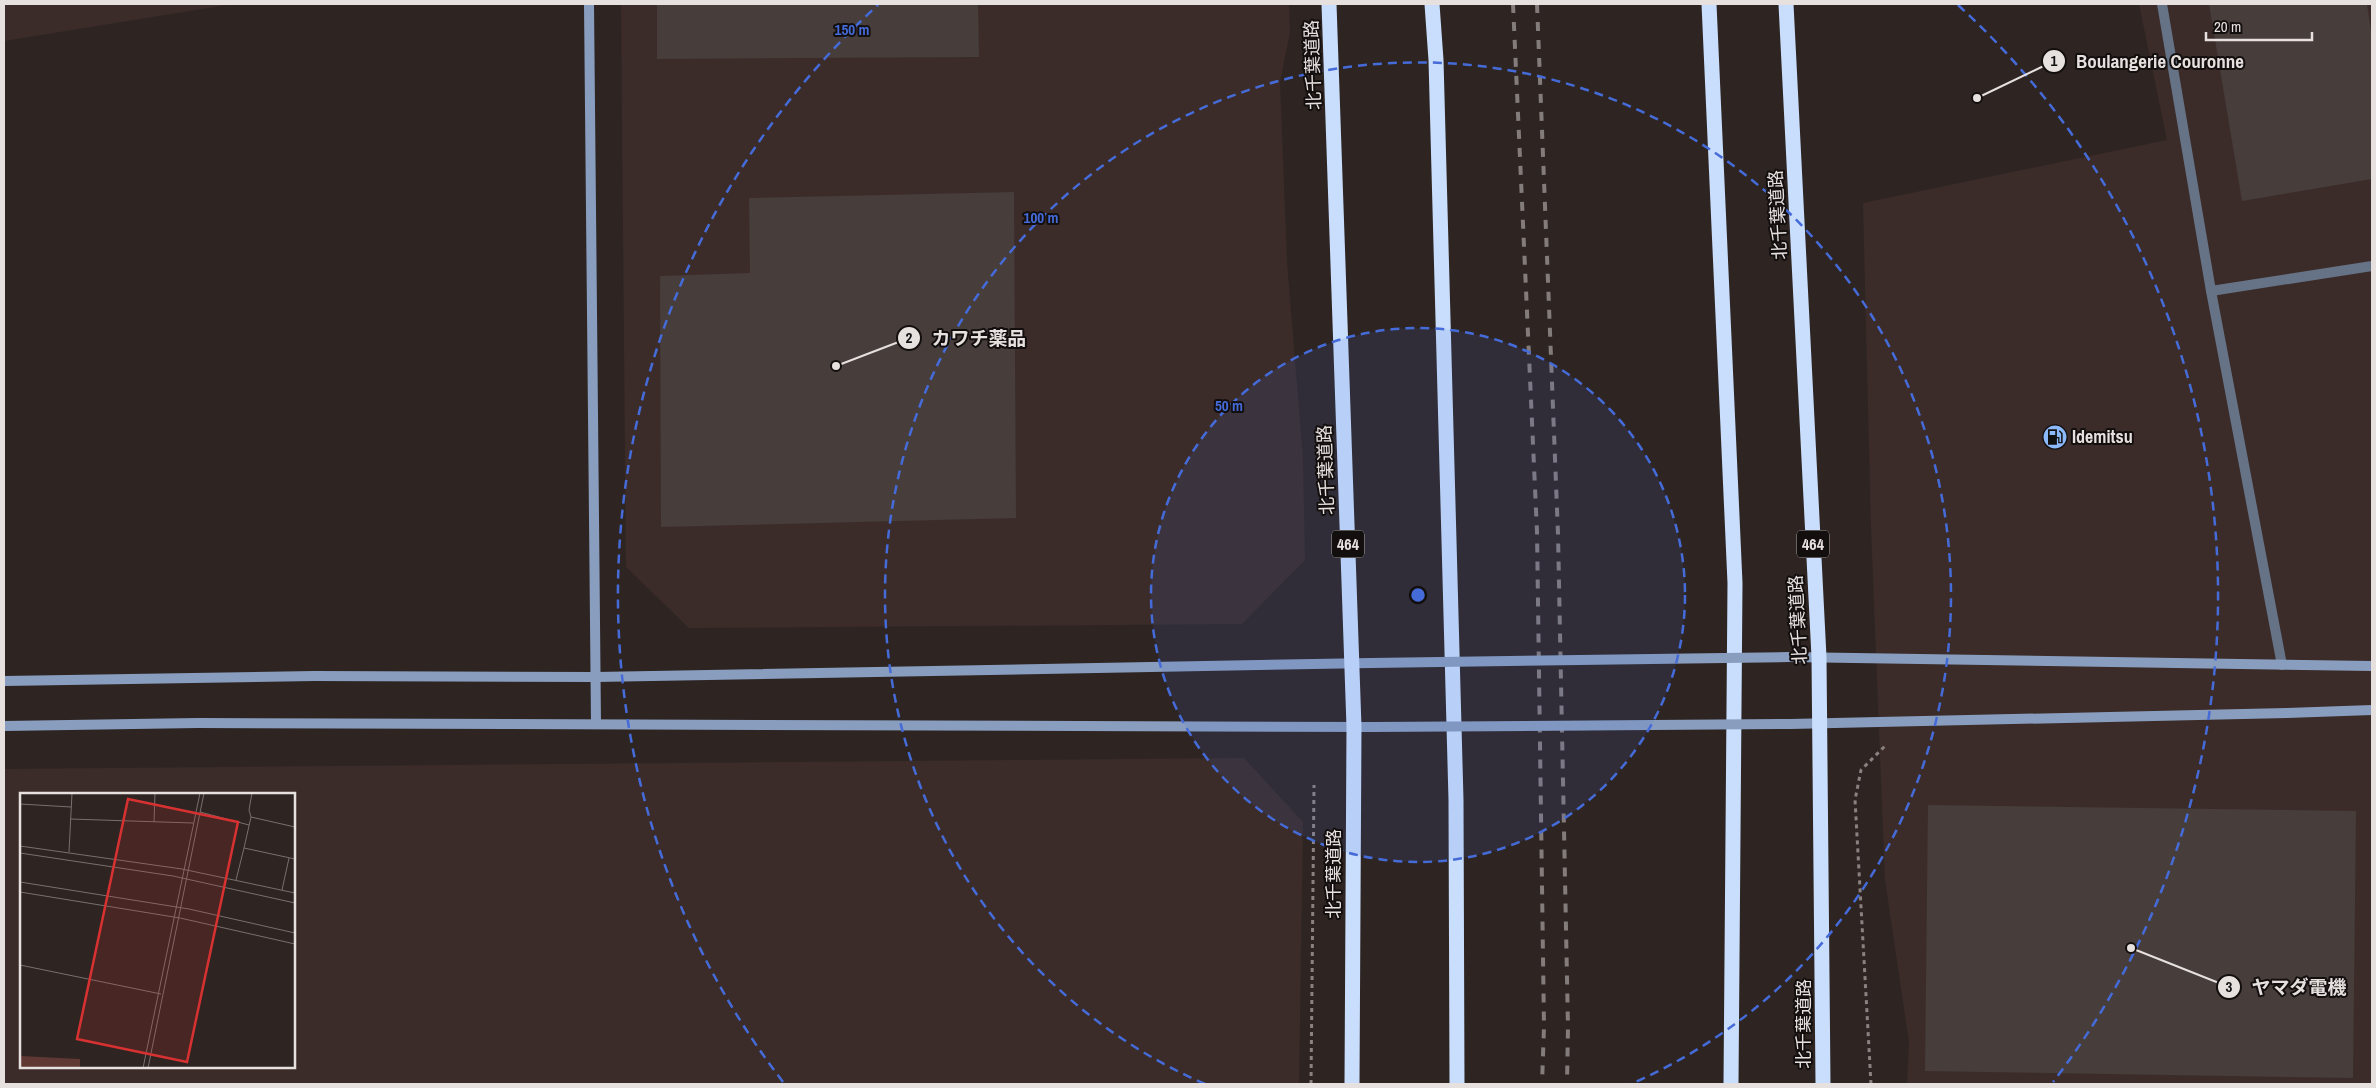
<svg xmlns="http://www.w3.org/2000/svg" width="2376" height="1088" viewBox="0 0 2376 1088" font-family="'Archivo Narrow','Noto Sans JP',sans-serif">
	<rect width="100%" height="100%" fill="#2e2523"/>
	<g fill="#3b2c29" fill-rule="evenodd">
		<path d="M4,4H233L4,41Z"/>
		<path d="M621,4H1289L1290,32L1280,82L1287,262L1303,459L1305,560L1242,624L689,628L626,567Z"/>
		<path d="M2139,4H2372V1084H1907L1909,1042L1885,880L1871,527L1863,203L2167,140Z"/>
		<path d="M1244,758L1303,822L1299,1084H4V769ZM21,794H294V1067H21Z"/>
	</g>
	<g fill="#473d3b">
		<path d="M657,4H978L979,57L657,59Z"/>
		<path d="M2209,4H2367L2372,38V179L2242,201Z"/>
		<path d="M1014,192L1016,518L661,527L660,276L750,273L749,198Z"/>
		<path d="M1928,805L2356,811L2353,1078L1925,1071Z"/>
	</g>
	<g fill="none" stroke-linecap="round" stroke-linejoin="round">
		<g stroke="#8a8281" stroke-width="3" stroke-dasharray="4 4" stroke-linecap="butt">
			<path d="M1311,1084L1314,785"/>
			<path d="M1871,1084L1855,800L1861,770L1885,746"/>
		</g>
		<g stroke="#667387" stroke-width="10">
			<path d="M2162,4L2211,291L2282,665"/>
			<path d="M2211,291L2372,266"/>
		</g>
		<g stroke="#899ebf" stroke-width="10">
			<path d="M589,4L596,724"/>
			<path d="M1789,657L2372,666"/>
			<path d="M4,681L314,676L596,677L1371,663"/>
			<path d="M1790,724L2287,713L2372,710"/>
			<path d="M4,726L198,723L1372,727"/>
		</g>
		<g stroke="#c9defc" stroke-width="15">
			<path d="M1329,4L1354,727L1352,1084"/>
			<path d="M1432,4L1436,60L1456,800L1457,1084"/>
			<path d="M1709,4L1735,583L1731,1084"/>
			<path d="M1786,4L1819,657L1823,1084"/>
		</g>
		<g stroke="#837c7a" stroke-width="4" stroke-dasharray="9 9" stroke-linecap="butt">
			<path d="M1513,4L1537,532L1544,1027L1542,1084"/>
			<path d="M1537,4L1558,534L1568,1027L1567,1084"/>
		</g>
		<g stroke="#899ebf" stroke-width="10">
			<path d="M1371,663L1789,657"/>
			<path d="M1372,727L1790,724"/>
		</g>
	</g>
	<circle cx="1418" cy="595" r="267" fill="#456bd9" fill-opacity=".12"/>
	<g fill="none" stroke="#456bd9" stroke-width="2.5" stroke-dasharray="9 6">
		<circle cx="1418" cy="595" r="267"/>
		<path d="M1205 1084A533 533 0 1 1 1631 1084"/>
		<path d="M783 1082A800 800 0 0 1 878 5M1958 5A800 800 0 0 1 2053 1082"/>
	</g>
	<defs>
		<symbol id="fuel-disc" viewBox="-11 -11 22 22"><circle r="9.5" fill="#8cb9fc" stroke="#130f0e"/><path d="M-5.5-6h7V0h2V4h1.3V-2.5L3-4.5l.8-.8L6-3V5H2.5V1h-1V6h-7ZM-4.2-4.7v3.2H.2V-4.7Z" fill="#111"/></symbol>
	</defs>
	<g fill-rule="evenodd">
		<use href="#fuel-disc" x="2041" y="423" width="28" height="28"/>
	</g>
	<g text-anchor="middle" stroke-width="4" stroke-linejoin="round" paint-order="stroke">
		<g fill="#130f0e" stroke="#a7a1a0" stroke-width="1">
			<rect x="1332" y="530.5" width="32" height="27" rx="4"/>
			<rect x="1797" y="530.5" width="32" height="27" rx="4"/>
		</g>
		<g font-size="16" font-weight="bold" fill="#e6e0df">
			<text x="1348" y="550">464</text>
			<text x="1813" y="550">464</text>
		</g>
		<g font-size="18" fill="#e6e0df" stroke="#130f0e">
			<text transform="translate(1313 65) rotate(-92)" y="6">北千葉道路</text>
			<text transform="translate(1778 215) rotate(-93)" y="6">北千葉道路</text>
			<text transform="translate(1326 470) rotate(-92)" y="6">北千葉道路</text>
			<text transform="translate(1798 620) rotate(-93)" y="6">北千葉道路</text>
			<text transform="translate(1334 874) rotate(-90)" y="6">北千葉道路</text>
			<text transform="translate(1804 1024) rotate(-90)" y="6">北千葉道路</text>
		</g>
		<g font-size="18" font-weight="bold" fill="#e6e0df" stroke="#130f0e" text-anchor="start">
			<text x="2072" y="443">Idemitsu</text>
		</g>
	</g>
	<g transform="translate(20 793)">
		<rect width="275" height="275" fill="#2e2523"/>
		<path d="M0,263L60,266V275H0Z" fill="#5f3833"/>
		<path fill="none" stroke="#78706e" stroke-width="1" d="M232,0L229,17L231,24L224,55L275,66M0,11L51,14M180,19L229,32M231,24L275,34M50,26L173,30M134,29L135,0M0,53L162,76L275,100M49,59L52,0M0,60L153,83L275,110M216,87L224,55M0,89L169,116L275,140M262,97L269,65M0,99L160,125L275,151M0,172L141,201M123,275L180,0M128,275L184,0"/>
		<path fill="#d73131" fill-opacity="0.15" stroke="#d73131" stroke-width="2.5" d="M108,6L218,29L167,269L57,246Z"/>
		<rect width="275" height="275" fill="none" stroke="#e6e0df" stroke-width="2.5"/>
	</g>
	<circle cx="1418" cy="595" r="8" fill="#456bd9" stroke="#130f0e" stroke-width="2.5"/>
	<g font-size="15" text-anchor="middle" font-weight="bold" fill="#456bd9" stroke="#130f0e" stroke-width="4" stroke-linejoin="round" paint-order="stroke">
		<text x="852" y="35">150 m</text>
		<text x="1041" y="223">100 m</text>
		<text x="1229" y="411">50 m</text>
	</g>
	<path fill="none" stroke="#e6e0df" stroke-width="2" d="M1977 98L2054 61M836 366L909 338M2131 948L2229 987"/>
	<g fill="#e6e0df" stroke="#130f0e" stroke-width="2">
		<circle cx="1977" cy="98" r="5"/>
		<circle cx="836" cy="366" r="5"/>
		<circle cx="2131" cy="948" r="5"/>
		<circle cx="2054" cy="61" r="12"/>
		<circle cx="909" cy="338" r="12"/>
		<circle cx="2229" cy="987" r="12"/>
	</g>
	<g font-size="15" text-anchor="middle" font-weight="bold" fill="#111">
		<text x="2054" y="66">1</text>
		<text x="909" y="343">2</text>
		<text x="2229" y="992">3</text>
	</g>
	<g font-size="19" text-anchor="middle" font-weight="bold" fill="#e6e0df" stroke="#130f0e" stroke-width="4" stroke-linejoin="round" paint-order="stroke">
		<text x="2160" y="68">Boulangerie Couronne</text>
		<text x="979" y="345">カワチ薬品</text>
		<text x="2299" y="994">ヤマダ電機</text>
	</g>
	<rect width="2376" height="1088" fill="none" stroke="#e6e0df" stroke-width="10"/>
	<path d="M2206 32v8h106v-8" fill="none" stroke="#e6e0df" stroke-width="2.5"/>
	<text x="2214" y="32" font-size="15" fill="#e6e0df" stroke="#130f0e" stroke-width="4" paint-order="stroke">20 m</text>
</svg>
